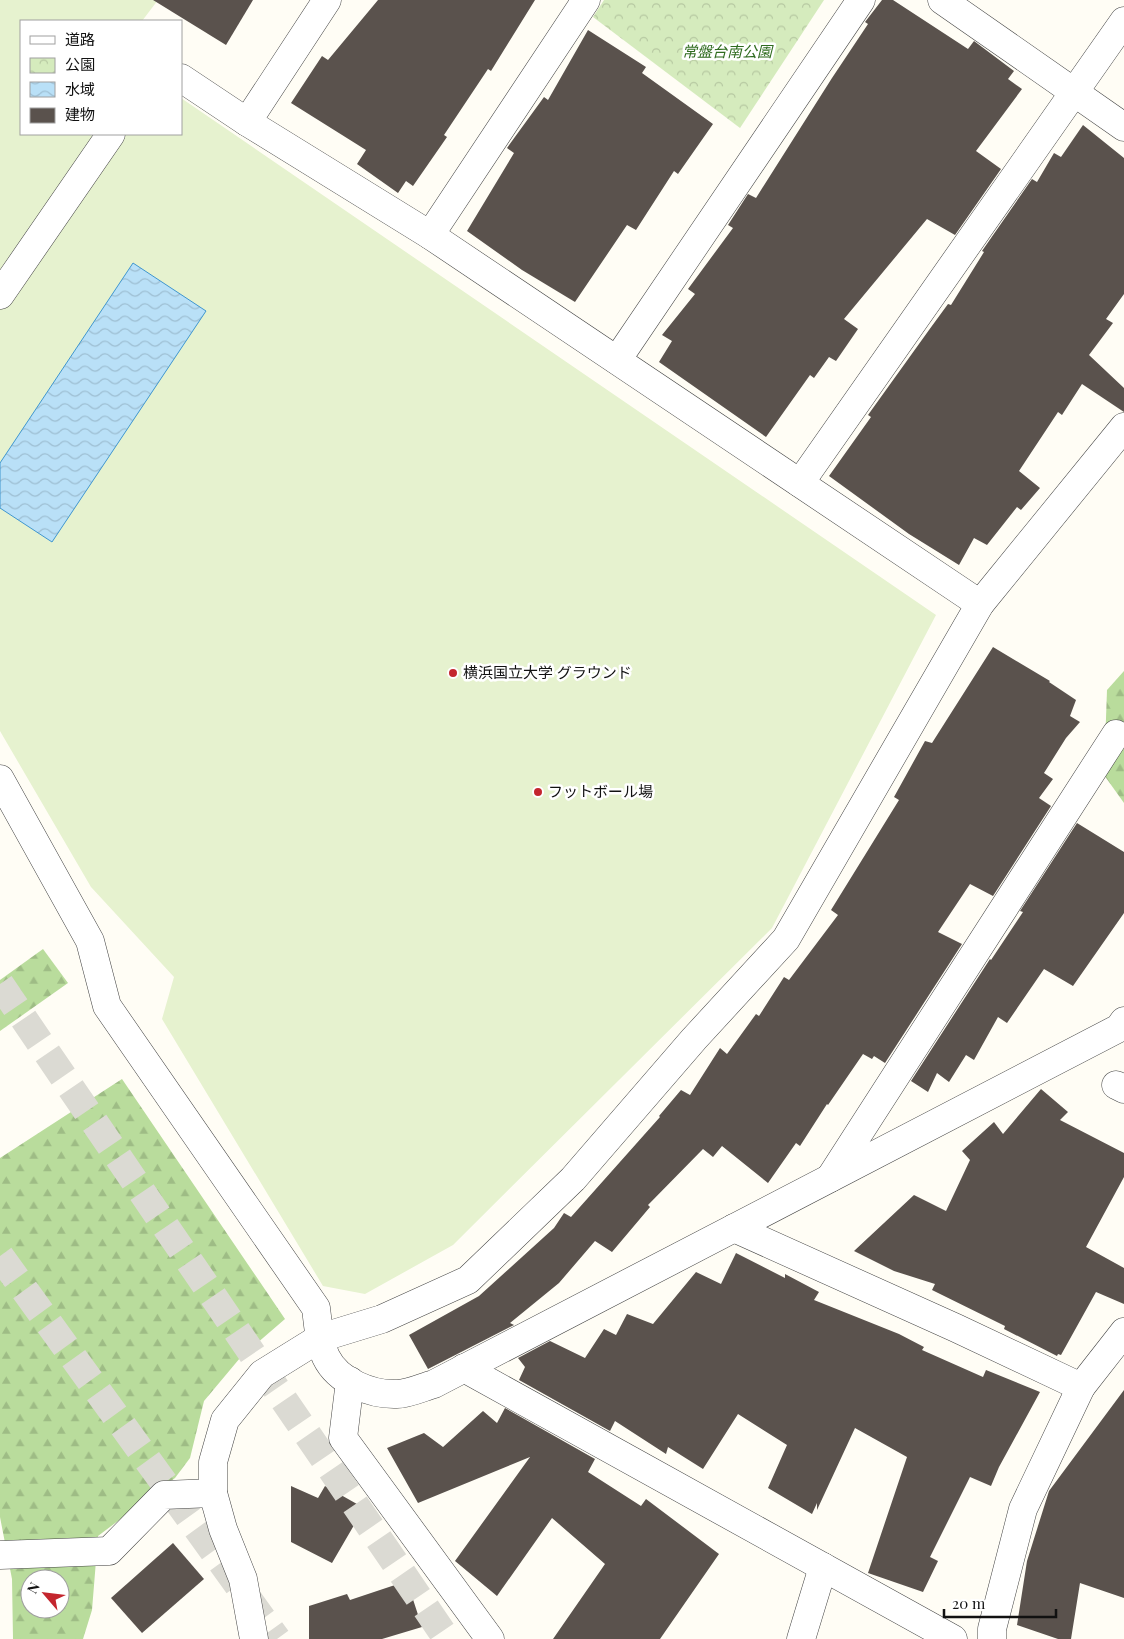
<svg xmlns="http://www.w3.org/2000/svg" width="1124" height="1639" viewBox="0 0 1124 1639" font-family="'Playfair Display','Noto Sans JP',serif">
	<defs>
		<pattern id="forest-firs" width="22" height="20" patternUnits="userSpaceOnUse" patternTransform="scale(1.25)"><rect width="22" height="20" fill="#b9dc9c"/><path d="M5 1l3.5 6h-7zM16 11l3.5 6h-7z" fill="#9ebc85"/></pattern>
		<pattern id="park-crowns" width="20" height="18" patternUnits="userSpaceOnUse" patternTransform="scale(1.25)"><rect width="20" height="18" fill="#d5ebbd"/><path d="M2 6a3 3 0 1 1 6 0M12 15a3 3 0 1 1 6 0" fill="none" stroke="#b6c8a1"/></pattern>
		<pattern id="water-waves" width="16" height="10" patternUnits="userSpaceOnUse" patternTransform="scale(1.25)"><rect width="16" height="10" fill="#b9e0f7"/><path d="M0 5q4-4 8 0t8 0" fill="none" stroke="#9ebfd3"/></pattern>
	</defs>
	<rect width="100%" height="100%" fill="#fffdf5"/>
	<g fill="url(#forest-firs)" fill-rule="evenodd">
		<path d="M1124,671V803L1104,775L1107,690Z"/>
		<path d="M43,949L68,983L0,1031V980Z"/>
		<path d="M122,1079L285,1319L240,1358L204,1401L190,1458L175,1478L98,1536L92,1610L83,1639H13L12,1579L0,1517V1158ZM30,1579H60V1609H30Z"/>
	</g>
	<path fill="url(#park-crowns)" d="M604,0H824L740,128L593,17Z"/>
	<path fill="#e6f2cf" d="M0,0H158L142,21H21V134H181V98L936,615L772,928L453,1245L365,1294L323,1286L162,1019L174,977L91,887L0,731Z"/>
	<path fill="url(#water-waves)" stroke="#3f96cf" d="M133,263L206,311L52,542L0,508V463Z"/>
	<g fill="#5a524d">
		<path d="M153,0H253L226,45Z"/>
		<path d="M378,0H535L491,71L488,69L444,135L447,137L413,186L406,181L398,193L357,164L366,150L291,103L322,56L328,60Z"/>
		<path d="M882,0H893L968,49L974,41L1014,71L1008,79L1022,89L976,151L1001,169L955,235L927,219L844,319L858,329L836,361L829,357L814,378L810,375L766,437L659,362L672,341L662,335L695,294L688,289L733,228L728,225L748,194L756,198L832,78L868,24L865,22Z"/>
		<path d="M588,30L646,67L642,73L713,124L678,174L674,171L636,230L627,225L575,302L522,270L467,231L514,153L507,148L544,97L548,100Z"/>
		<path d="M1083,125L1124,158V294L1106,319L1113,323L1089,355L1124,388V412L1082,384L1062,415L1058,412L1019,471L1040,488L1021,510L1017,507L987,545L974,538L959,565L909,534L829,476L871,417L868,415L929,330L948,304L951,305L984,252L982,251L1032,179L1037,182L1054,153L1061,157Z"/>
		<path d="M993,647L1050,681L1049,682L1076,700L1070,716L1080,722L1066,738L1044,773L1053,779L1039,798L1051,806L993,896L970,884L938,932L962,944L885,1063L874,1056L872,1059L863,1054L828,1105L827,1104L800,1146L796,1143L768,1183L722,1146L713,1157L703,1149L648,1205L650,1207L612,1252L595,1241L559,1283L510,1323L514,1325L428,1369L409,1335L479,1296L554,1228L564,1213L571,1217L660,1117L659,1116L681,1090L690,1095L720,1048L727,1054L756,1014L759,1016L784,977L789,980L838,915L831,910L899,800L894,797L925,741L932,743Z"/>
		<path d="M1077,823L1124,852V913L1073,986L1044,969L1007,1023L998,1017L974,1060L966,1055L949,1082L937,1073L928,1092L911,1081L990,959L991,960L1023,912L1020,911Z"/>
		<path d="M1041,1089L1068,1112L1060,1120L1124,1153V1177L1086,1247L1124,1268V1304L1096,1292L1061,1355L1058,1354L1057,1356L1004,1329L1005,1326L932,1290L935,1284L894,1271L854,1251L914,1195L946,1211L970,1160L962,1151L994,1122L1003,1134Z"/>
		<path d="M736,1253L785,1278V1274L819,1292L814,1300L899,1334L924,1347L922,1350L983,1377L986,1370L1040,1392L999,1467L991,1486L970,1477L930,1557L938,1561L923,1592L868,1573L907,1457L855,1428L817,1510V1503L812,1514L768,1488L787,1445L738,1414L703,1469L668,1447L666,1454L615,1421L610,1431L519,1380L525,1367L518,1358L550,1341L585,1358L604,1329L616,1335L627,1314L653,1324L696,1272L721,1284Z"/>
		<path d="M1124,1390V1598L1080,1583L1071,1639H1058L1017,1625L1027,1561L1049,1491Z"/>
		<path d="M505,1408L595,1459L588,1472L641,1506L646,1499L719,1554L660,1639H553L605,1564L552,1518L497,1596L455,1561L530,1457L418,1503L387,1448L424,1433L443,1447L483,1411L497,1423Z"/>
		<path d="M291,1486L318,1498L325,1486L364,1508L332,1563L291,1542Z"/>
		<path d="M173,1543L204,1579L142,1633L111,1598Z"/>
		<path d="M407,1581L422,1627L382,1639H309V1606L347,1594L350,1600Z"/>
	</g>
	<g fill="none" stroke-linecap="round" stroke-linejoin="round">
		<g stroke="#dbdad3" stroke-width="28" stroke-dasharray="28 14" stroke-linecap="butt">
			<path d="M0,984L447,1639"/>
			<path d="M0,1256L277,1639"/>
		</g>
		<defs>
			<g id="minor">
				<path d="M327,0L247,122L430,235L980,604"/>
				<path d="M942,0L1124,127"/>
				<path d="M181,78L247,122"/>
				<path d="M430,235L586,0"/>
				<path d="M0,295L111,134"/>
				<path d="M617,360L861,0"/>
				<path d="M800,483L1124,21"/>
				<path d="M0,779L90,941L107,1006L316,1308C318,1324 319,1342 326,1357C338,1382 372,1395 397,1394C409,1394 423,1387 434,1384L1119,1028L1124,1021"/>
				<path d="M1116,1085L1124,1089"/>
				<path d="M830,1178L1116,734"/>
				<path d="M734,1228L956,1328L1081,1387"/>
				<path d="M464,1368L953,1639"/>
				<path d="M350,1381L343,1438L490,1639"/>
				<path d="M0,1555L109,1551L164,1495L213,1493"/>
				<path d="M254,1639L243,1579L223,1529L213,1493V1462L225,1420L262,1374L320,1338L382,1319L468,1280L573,1179L694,1039L786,939L980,604L1124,427"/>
				<path d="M801,1639L823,1567"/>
				<path d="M992,1639V1629L1023,1509L1081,1387L1124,1332"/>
			</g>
		</defs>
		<use href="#minor" stroke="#444" stroke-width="29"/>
		<use href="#minor" stroke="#fff" stroke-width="28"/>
	</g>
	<g fill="#c4262e" stroke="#fff" stroke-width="2">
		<circle cx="453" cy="673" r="5"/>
		<circle cx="538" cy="792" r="5"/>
	</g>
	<g text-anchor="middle" stroke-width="5" stroke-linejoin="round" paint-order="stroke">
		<g font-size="15" font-style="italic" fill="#2f6b1f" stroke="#fff">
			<text x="727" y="57">常盤台南公園</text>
		</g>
		<g font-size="15" fill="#111" stroke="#fff" text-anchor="start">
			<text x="463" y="678">横浜国立大学 グラウンド</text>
			<text x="548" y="797">フットボール場</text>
		</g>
	</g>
	<rect x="20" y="20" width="162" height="115" fill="#ffffff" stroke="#a0a0a0"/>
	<rect x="30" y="36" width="25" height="8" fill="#ffffff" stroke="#a0a0a0"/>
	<text x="65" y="45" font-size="15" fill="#111111">道路</text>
	<rect x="30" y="58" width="25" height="15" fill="url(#park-crowns)" stroke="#a0a0a0"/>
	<text x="65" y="70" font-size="15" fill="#111111">公園</text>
	<rect x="30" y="82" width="25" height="15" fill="url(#water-waves)" stroke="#a0a0a0"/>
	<text x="65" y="95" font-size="15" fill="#111111">水域</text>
	<rect x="30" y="108" width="25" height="15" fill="#5a524d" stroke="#a0a0a0"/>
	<text x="65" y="120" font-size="15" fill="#111111">建物</text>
	<g transform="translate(45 1594) rotate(298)"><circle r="24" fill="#ffffff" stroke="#a0a0a0"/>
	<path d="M0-4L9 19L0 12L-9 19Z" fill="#c4262e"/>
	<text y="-8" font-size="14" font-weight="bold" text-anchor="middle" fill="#111111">N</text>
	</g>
	<path d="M944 1609v8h112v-8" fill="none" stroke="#111111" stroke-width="2.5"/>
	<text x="952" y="1609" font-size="15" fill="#111111" stroke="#ffffff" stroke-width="4" paint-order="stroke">20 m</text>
</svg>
